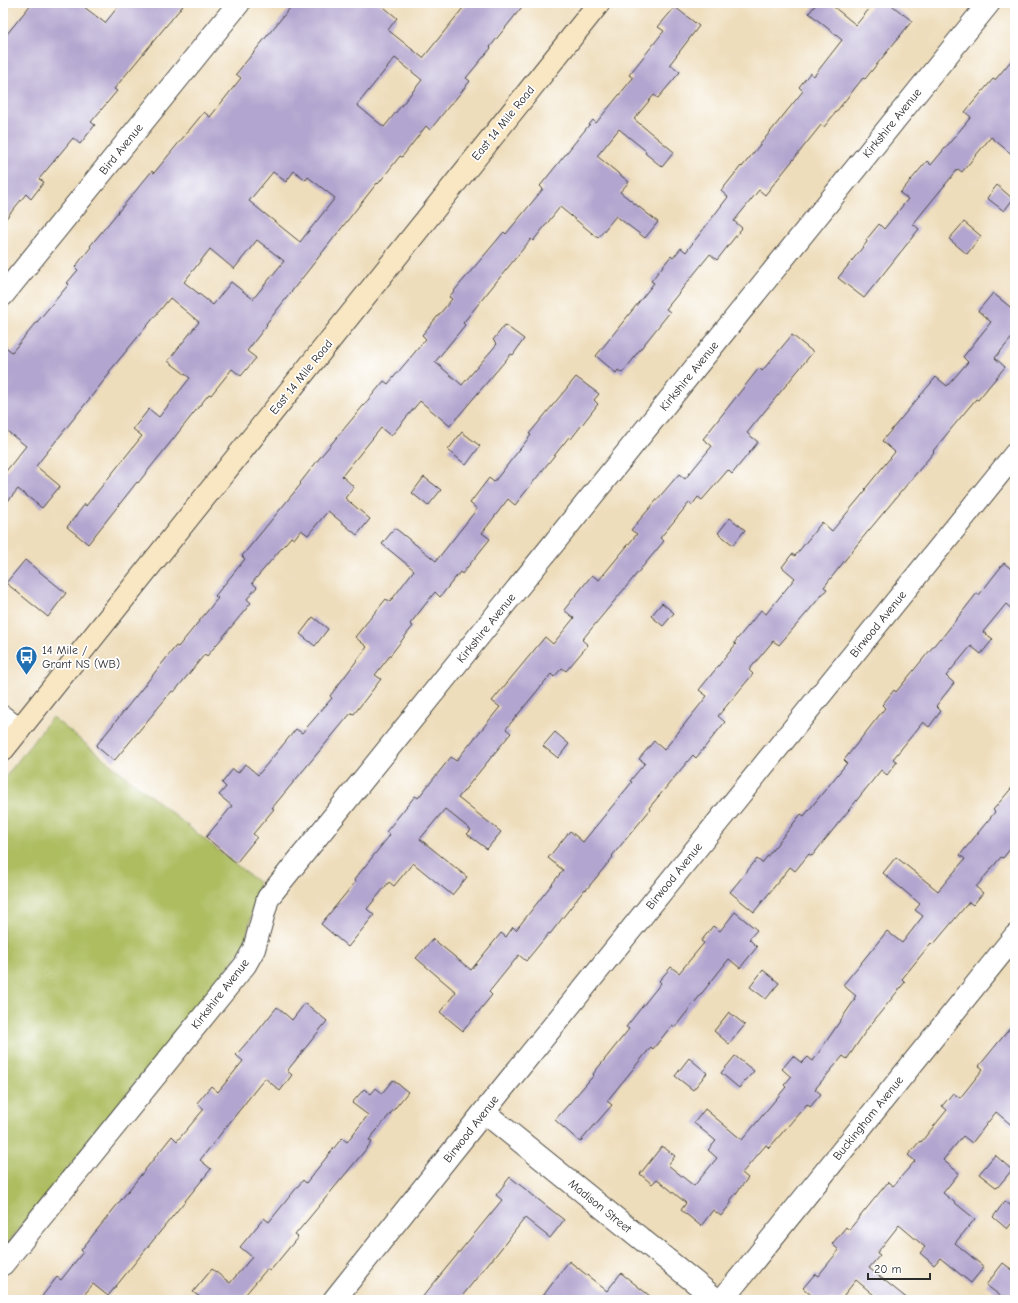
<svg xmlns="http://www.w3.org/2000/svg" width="1018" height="1303" viewBox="0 0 1018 1303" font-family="'Comic Neue',sans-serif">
	<rect width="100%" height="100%" fill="#fff"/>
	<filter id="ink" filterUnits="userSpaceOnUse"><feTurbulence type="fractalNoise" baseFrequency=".025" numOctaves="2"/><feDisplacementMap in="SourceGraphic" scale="8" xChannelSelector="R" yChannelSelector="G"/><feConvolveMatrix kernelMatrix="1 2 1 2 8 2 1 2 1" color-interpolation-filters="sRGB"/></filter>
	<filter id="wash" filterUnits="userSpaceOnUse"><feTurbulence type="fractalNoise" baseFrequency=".012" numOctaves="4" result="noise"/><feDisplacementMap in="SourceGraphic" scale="16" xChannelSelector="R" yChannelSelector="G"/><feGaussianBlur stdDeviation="0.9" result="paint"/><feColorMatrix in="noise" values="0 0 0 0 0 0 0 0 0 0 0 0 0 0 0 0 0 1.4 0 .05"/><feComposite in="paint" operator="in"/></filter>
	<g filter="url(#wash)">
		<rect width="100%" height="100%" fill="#edb"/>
		<path fill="#adbd60" stroke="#6c7446" d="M52,717L259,883L244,947L3,1249V780Z"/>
		<g id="blocks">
			<g fill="#b2a5cf" fill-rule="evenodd">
				<path d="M32,3H79L105,23L121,3H185L114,89L117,91L91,122L95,125L80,144L73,138L39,179L44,182L31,199L26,194L3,222V39Z"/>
				<path d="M294,3H379L397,18L388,30L423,58L467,3H525L490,47L491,48L466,78L470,81L454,101H453L430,130L426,126L402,157L400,156L378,184L377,183L266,324L267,325L247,351L256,358L241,376L232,369L211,395L209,394L138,483L137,482L88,544L67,527L85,504L86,506L142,436L133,429L149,409L159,417L190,378L168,361L199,322L170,298L109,372L110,373L36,466L60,486L42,508L18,489L3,507V475L26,446L3,428V345L12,352L37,322L69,284L67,283L78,270L75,267L91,247L90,246L152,171L154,173L204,112L210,117L241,78L236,74ZM395,58L422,80L384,127L357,105ZM294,171L306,180L308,177L335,198L300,242L249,201L273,172L286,182ZM257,240L284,261L253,299L231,282L213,305L184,282L210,249L234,269Z"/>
				<path d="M817,3H829L856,25L874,3H889L912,21L865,79L863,78L824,127L821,125L765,195L759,190L734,221L742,228L717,260L710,254L666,309L670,312L634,357H635L622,373L618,370L616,373L596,356L654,283L651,281L671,256L673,258L681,248L686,252L728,197L721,191L741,166L742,167L803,91L799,87L810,73L814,76L842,40L809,13Z"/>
				<path d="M675,7L699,26L670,64L680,72L658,98L654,95L634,119L674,152L662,167L645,153L646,151L619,129L597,156L629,182L620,192L658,222L645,238L616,216L598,238L560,207L533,241L531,239L463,323L465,325L435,362L462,385L497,344L493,340L505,325L524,339L513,355L511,354L450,426L420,401L391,436L381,428L342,476L354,487L345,498L370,519L357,535L328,511L308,535L301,530L294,539L291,537L252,583L257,587L247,599L251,603L207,656L205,654L174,692L172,691L114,761L96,746L176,646L178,647L218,598L215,596L245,559L242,556L301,484L300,483L322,455L384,381L388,384L426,339L422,335L452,299L449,297L504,232L506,234L543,189L540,186L593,120L596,123L633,78L629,75L664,31L658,27Z"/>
				<path d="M1015,56V157L991,137L962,172L958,169L913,224L919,229L864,298L838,278L867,242L866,240L879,224L884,229L908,199L900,193L927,161L931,165L971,117L965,112L993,79L995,80Z"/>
				<path d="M997,185L1013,199L1004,211L987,198Z"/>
				<path d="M964,222L981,236L967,254L949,239Z"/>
				<path d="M993,293L1015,311V334L995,358L1005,367L978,400L976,399L951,429L933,451L934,452L860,541L824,587L827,589L799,622L779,645L773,641L749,670L753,674L718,716L725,722L696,758L693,755L649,808L650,810L612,856L613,857L586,890L585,889L550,934L549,933L526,961L519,955L489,992L492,995L463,1031L440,1012L456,992L416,958L433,939L471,970L501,933L506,937L513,927L516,930L563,870L548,858L570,831L583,842L632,782L630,781L645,763L639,759L654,741L664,750L707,696L699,690L736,644L734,643L761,610L766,614L795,578L782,567L792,554L795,556L822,522L832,531L866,490L865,489L895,452L882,441L936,377L947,386L968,362L963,357L991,322L978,311Z"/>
				<path d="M792,335L813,352L747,433L758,442L732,474L728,470L702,500L698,497L692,505L689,503L660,538L664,541L582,640L588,645L566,671L562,668L554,677L551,674L506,729L511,733L458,798L501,832L487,849L467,834L471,830L445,809L420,839L467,877L452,895L413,863L394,886L389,882L367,909L374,915L348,947L321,924L356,881L354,880L390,835L386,832L415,796L418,798L451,757L456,761L500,707L492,701L545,637L553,644L574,618L564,610L592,575L599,580L637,534L631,530L679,474L685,479L712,446L703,439L759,368L762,371Z"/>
				<path d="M576,377L599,394L594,400L598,404L571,439L569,437L515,505L508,499L482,533L490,539L462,574L460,572L440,597L435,592L410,624L413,626L375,675L381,679L354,714L351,713L272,808L274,809L253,834L257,837L236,863L206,837L232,806L219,795L226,787L222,783L233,769L238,773L245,764L258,775L296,729L302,733L332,698L330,696L367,647L355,637L386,599L390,602L414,570L382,544L395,528L436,561L477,509L470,503L489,478L494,482L531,435L529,434Z"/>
				<path d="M462,432L480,446L466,465L448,450Z"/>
				<path d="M424,477L441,490L428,506L412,493Z"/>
				<path d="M730,518L745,530L733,545L718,533Z"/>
				<path d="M25,560L66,593L48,617L6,583Z"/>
				<path d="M1004,563L1015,572V612L1006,604L983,632L993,639L981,654L971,646L946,676L954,683L936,706L941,711L929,727L923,722L893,759L897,762L887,775L881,770L812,856L809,854L795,871L790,867L754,912L730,892L757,859L762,863L801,814L804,816L847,763L844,760L885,708L882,705L894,690L896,692L940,638L941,639L977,593L979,595Z"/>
				<path d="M662,603L674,613L663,626L651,616Z"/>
				<path d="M313,617L328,629L315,646L300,634Z"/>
				<path d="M555,732L569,744L558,758L543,746Z"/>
				<path d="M1015,784V843L1003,858L1001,857L976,887L983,893L973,905L969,902L933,945L931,943L902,979L905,982L868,1028L847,1059L843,1056L815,1089L821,1094L810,1107L807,1104L769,1148L766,1145L742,1173L748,1178L730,1201L732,1202L721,1216L713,1210L701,1226L681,1210L686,1203L657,1179L652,1184L640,1174L662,1146L675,1156L668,1165L694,1186L717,1158L708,1150L716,1141L694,1123L705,1109L742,1140L786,1087L784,1085L791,1077L782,1069L793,1056L802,1063L808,1057L813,1061L855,999L854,998L856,996L843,985L887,931L902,943L923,916L915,910L920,904L883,873L896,857L938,891L965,859L960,855L995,812L993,810Z"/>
				<path d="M735,912L757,930L749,939L757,947L740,968L729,959L675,1027L672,1025L653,1049L651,1047L607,1101L612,1105L580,1142L555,1120L594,1075L593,1074L629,1029L626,1027L661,983L659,981L671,967L679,973L704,943L701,941L713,926L720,931Z"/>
				<path d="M763,970L779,983L766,999L750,987Z"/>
				<path d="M305,1003L327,1021L287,1071L292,1075L280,1091L265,1078L200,1160L211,1169L108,1296L93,1284L80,1300H39L57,1277L61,1280L83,1252L81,1250L172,1136L177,1141L204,1109L197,1103L211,1086L218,1092L243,1061L236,1055L249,1040L250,1041L277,1007L292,1020Z"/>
				<path d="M729,1012L745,1025L729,1044L714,1031Z"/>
				<path d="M1015,1022V1128L996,1112L972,1143L963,1136L943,1160L959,1173L943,1193L975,1219L955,1243L984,1267L971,1283L940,1258L934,1265L920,1253L925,1247L899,1225L877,1253L880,1255L869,1268L909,1300H880L856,1280L840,1300H817L803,1288L815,1274L818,1276L839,1250L832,1244L846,1227L849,1230L888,1182L893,1186L915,1161L908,1155L920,1141L921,1142L947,1110L942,1106L953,1093L960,1098L983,1069L979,1066Z"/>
				<path d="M735,1056L754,1071L739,1088L721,1073Z"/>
				<path d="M689,1058L707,1073L693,1090L675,1076Z"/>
				<path d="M393,1080L408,1092L369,1140L372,1142L295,1235L298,1237L270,1271L267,1269L245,1295L251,1300H204L193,1292L212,1269L230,1283L252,1257L240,1247L264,1218L269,1222L303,1180L306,1183L342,1138L347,1142L368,1115L352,1103L364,1089L371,1094L376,1088L382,1093Z"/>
				<path d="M995,1155L1012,1170L997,1188L979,1174Z"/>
				<path d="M510,1177L564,1220L550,1238L525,1218L492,1260H491L459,1300H420L502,1200L496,1195Z"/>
				<path d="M1005,1201L1015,1209V1219L1007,1229L993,1217Z"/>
				<path d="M569,1261L607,1291L621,1273L655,1300H540Z"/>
				<path d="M1003,1263L1015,1272V1300H1006L986,1285Z"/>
			</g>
		</g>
	</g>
	<g filter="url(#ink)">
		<use href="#blocks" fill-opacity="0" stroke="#484641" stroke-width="1"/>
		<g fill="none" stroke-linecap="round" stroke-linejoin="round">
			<defs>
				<g id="minor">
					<path d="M3,295L239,3"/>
					<path d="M3,717L19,730"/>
					<path d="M484,1112L717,1300"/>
					<path d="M3,1264L245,965L254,949L268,898L276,888L989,3"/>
					<path d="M334,1300L503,1088L1015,454"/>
					<path d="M722,1300L1015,936"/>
				</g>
				<path id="secondary" d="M3,750L599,3"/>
			</defs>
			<use href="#minor" stroke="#484641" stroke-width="24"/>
			<use href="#secondary" stroke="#484641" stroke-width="24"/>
			<use href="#minor" stroke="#fff" stroke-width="22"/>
			<use href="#secondary" stroke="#f9e7c3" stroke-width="22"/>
		</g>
	</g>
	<defs>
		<symbol id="bus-pin" viewBox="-11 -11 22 30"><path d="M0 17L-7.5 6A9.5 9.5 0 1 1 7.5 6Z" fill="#1f6fb2" stroke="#fff"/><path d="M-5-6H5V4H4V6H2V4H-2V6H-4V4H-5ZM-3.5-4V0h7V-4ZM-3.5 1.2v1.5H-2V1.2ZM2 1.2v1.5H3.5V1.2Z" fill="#fff"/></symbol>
	</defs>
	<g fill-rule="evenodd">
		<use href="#bus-pin" x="14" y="644" width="25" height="34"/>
	</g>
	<g text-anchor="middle" stroke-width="3.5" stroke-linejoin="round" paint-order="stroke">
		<g font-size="12" fill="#2b2b2b" stroke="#fff">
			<text transform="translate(503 123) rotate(-51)" y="4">East 14 Mile Road</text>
			<text transform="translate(892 123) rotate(-51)" y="4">Kirkshire Avenue</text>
			<text transform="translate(121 149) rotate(-51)" y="4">Bird Avenue</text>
			<text transform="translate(689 376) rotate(-51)" y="4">Kirkshire Avenue</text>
			<text transform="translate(301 377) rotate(-51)" y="4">East 14 Mile Road</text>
			<text transform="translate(878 624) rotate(-51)" y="4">Birwood Avenue</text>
			<text transform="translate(486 628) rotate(-51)" y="4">Kirkshire Avenue</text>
			<text transform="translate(674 876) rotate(-51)" y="4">Birwood Avenue</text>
			<text transform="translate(220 994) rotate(-52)" y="4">Kirkshire Avenue</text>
			<text transform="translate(868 1118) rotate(-51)" y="4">Buckingham Avenue</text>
			<text transform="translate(471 1129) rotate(-52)" y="4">Birwood Avenue</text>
			<text transform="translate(600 1206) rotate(39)" y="4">Madison Street</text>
		</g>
		<g font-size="12" fill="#2b2b2b" stroke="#fff" text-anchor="start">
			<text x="42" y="654">14 Mile /<tspan x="42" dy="14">Grant NS (WB)</tspan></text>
		</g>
	</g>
	<rect width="1018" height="1303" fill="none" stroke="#fff" stroke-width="16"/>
	<path d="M868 1273v6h62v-6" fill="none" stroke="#2b2b2b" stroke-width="2"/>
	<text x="874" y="1273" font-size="12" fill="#2b2b2b" stroke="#ffffff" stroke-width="3" paint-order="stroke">20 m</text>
</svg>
